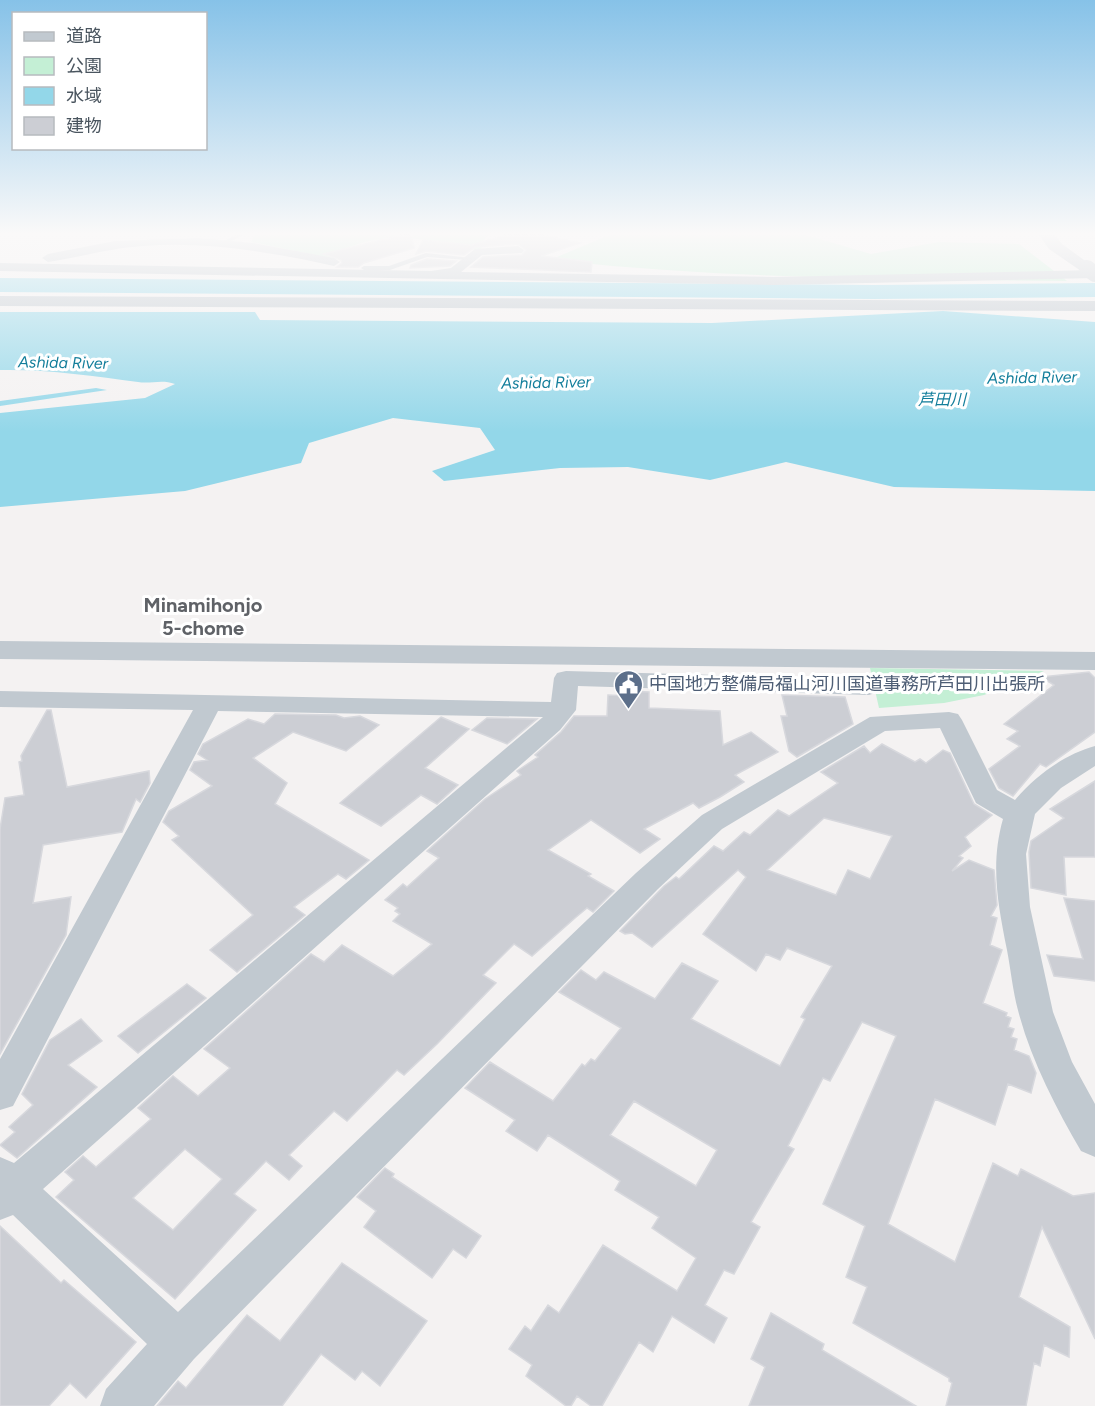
<svg xmlns="http://www.w3.org/2000/svg" width="1095" height="1406" viewBox="0 0 1095 1406" font-family="Figtree,'Noto Sans JP',sans-serif">
	<rect width="100%" height="100%" fill="#f4f2f2"/>
	<g fill="#c4efd5">
		<path d="M254,235H490L486,237L481,249C465,252 450,246 436,242C431,240 423,240 418,239C385,236 358,239 330,258L251,242Z"/>
		<path d="M609,235H806L871,254L939,242L1019,244L1067,281C898,279 730,279 562,261L557,257Z"/>
		<path d="M870,668L1044,671L984,695L944,703L879,708Z"/>
	</g>
	<g fill="#93d7e9">
		<path d="M943,311L1095,322V491L894,487L786,462L710,480L628,467L560,468L444,481L432,471L495,450L480,428L393,418L309,443L301,463L185,491L0,507V413L145,398L175,384C162,379 151,384 138,382C94,376 45,369 0,370V312H255L260,320L712,323Z"/>
		<path d="M96,388L107,390L0,406V401Z"/>
	</g>
	<g fill="none" stroke-linecap="round" stroke-linejoin="round">
		<path fill="#93d7e9" fill-rule="evenodd" d="M0,278L874,285L1095,283V297L874,299L0,292Z"/>
	</g>
	<g fill="#ccced4" stroke="#d7d8dd" stroke-width="1.5" fill-rule="evenodd">
		<path d="M402,235H411L414,248L364,263L358,267H337L342,263L341,260L323,254Z"/>
		<path d="M506,235H544L580,243L541,256L592,262L591,272L471,267L483,257L522,255L526,250L518,244L475,247L464,255L426,251L416,254L423,240L471,245Z"/>
		<path d="M427,259L456,261L450,266L410,268L411,265Z"/>
		<path d="M1089,672L1095,678V732L1046,767L1040,764L1013,796L999,788L989,769L1020,746L1007,739L1018,731L1004,724L1054,685L1041,677Z"/>
		<path d="M629,691L649,692V708L720,711L723,745L751,732L778,752L735,775L744,782L720,797L699,808L693,803L644,829L660,839L640,853L591,820L548,850L591,874L588,876L614,891L593,912L587,908L575,918L532,956L514,944L483,975L496,983L437,1044L404,1075L397,1070L347,1121L334,1111L289,1155L302,1166L289,1180L266,1161L234,1194L256,1210L175,1299L56,1197L74,1180L65,1172L83,1156L96,1167L151,1119L138,1108L173,1076L198,1096L230,1068L204,1049L311,954L324,962L342,945L393,976L432,944L393,921L400,914L395,911L398,908L385,900L403,884L407,887L439,858L427,851L485,799L521,775L517,771L538,757L535,755L561,732L574,716H607L608,695L629,696ZM185,1149L222,1179L173,1230L133,1198Z"/>
		<path d="M782,695L845,697L853,724L797,757L789,751L781,716H787Z"/>
		<path d="M47,710H51L67,787L149,771L150,783L140,802L136,799L122,832L43,845L33,903L71,897L66,935L0,1054V829L5,798L24,795L19,762L22,761L21,756Z"/>
		<path d="M275,714L336,715L344,718L360,716L379,725L346,751L293,732L253,758L287,783L275,804L369,860L346,879L338,874L294,907L305,915L237,972L210,950L253,915L172,840L179,836L163,822L169,811L212,786L190,770L194,762L207,760L198,754L203,744L248,719L264,724Z"/>
		<path d="M441,717L469,729L425,768L458,785L437,804L421,795L381,826L340,803Z"/>
		<path d="M487,718L537,719L507,744L472,730Z"/>
		<path d="M882,744L915,762L920,759L926,763L943,750L950,753L974,804L992,815L965,837L971,846L959,856L963,858L952,871L969,860L994,870L997,905L991,916L997,918L990,945L1002,950L983,1003L1007,1013L1006,1016L1011,1018L1008,1027L1014,1029L1011,1037L1017,1039L1014,1050L1029,1056L1036,1073L1031,1093L1008,1084L995,1125L935,1099L888,1224L955,1262L993,1163L1018,1176L1021,1169L1073,1196L1095,1193V1339L1042,1227L1019,1297L1070,1327L1069,1357L1044,1345L1040,1366L1034,1363L1026,1406H946L952,1383L949,1381V1378L853,1323L867,1287L846,1277L865,1226L823,1204L896,1036L862,1022L830,1081L823,1078L788,1146L794,1149L751,1222L760,1227L734,1274L724,1270L705,1305L727,1318L714,1343L672,1316L653,1352L639,1342L602,1406H591L577,1396L571,1406H566L526,1376L532,1365L509,1349L525,1326L531,1331L548,1305L559,1313L603,1245L677,1291L696,1258L652,1228L659,1217L615,1190L620,1181L548,1135L537,1151L506,1131L515,1120L465,1088L490,1062L553,1101L582,1064L585,1066L591,1059L595,1061L621,1028L559,992L581,970L596,980L604,972L655,999L682,963L718,981L691,1019L780,1066L805,1019L801,1017L832,966L787,948L780,960L766,954L756,971L703,934L746,877L738,870L652,947L632,933L625,934L620,931L664,886L676,877L679,879L714,846L723,851L744,832L750,835L778,810L789,816L838,783L821,772L864,746L870,753ZM824,818L892,836L870,879L848,870L836,895L767,870ZM634,1101L717,1150L696,1186L610,1135Z"/>
		<path d="M1095,781V857H1064L1066,895L1031,888L1029,852L1031,841L1064,818L1050,809Z"/>
		<path d="M1064,898L1095,901V981L1054,976L1047,955L1083,959Z"/>
		<path d="M187,984L206,998L138,1053L118,1036Z"/>
		<path d="M81,1019L102,1041L68,1065L97,1087L17,1158L0,1145L15,1132L9,1127L33,1105L22,1094L50,1040Z"/>
		<path d="M385,1168L394,1174L392,1177L481,1236L466,1258L453,1249L432,1278L364,1227L376,1211L357,1197Z"/>
		<path d="M0,1226L61,1283L64,1280L136,1342L86,1398L70,1383L49,1406H0Z"/>
		<path d="M342,1263L427,1321L380,1386L362,1371L355,1380L321,1354L282,1406H157L178,1381L186,1388L247,1315L280,1341Z"/>
		<path d="M771,1313L824,1344L822,1350L916,1406H749L765,1367L751,1359Z"/>
	</g>
	<g fill="none" stroke-linecap="round" stroke-linejoin="round">
		<g fill="#c1c9d0" fill-rule="evenodd">
			<path d="M236,235H244L227,243L222,242Z"/>
			<path d="M426,253L471,258L468,260L427,257L390,270H364L361,268L364,266H389Z"/>
		</g>
		<g fill="#c1c9d0" fill-rule="evenodd">
			<path d="M198,238L253,243L334,258L340,262L334,266C271,252 207,241 143,246C111,248 80,257 48,262L42,258L48,254L115,241Z"/>
			<path d="M518,246L524,250L522,253L482,255L461,272L773,277L1095,270V278L773,285L0,271V263L431,271L451,268L475,249Z"/>
			<path d="M566,671L869,679L878,682L882,687L878,692L869,695L578,686L576,710L560,730L43,1189L178,1312L636,873L702,815L870,717L949,712L958,714L962,720L997,790L1015,800C1035,776 1065,754 1095,746V766L1061,788L1035,814L1026,854L1030,907L1053,1012L1072,1062L1095,1104V1157L1081,1151C1056,1108 1032,1062 1019,1014C1013,993 1011,971 1007,950C998,905 990,864 1003,819L976,803L940,728L885,731L722,829L658,889L194,1359L154,1406H100L106,1389L147,1344L13,1215L0,1220V1157L14,1163L543,717L218,711L13,1106L0,1110V1059L193,710L0,707V691L551,702L554,678L557,673Z"/>
		</g>
		<g fill="#c1c9d0" fill-rule="evenodd">
			<path d="M1039,235H1055L1062,244L1095,268L1087,273L1081,271L1049,249Z"/>
			<path d="M0,296L1095,301V311L0,306Z"/>
			<path d="M0,641L1095,652V670L0,659Z"/>
		</g>
		<path stroke="#c1c9d0" stroke-width="16" d="M1087,268L1095,274"/>
	</g>
	<linearGradient id="sky" x2="0" y2="1"><stop stop-color="#86c2e8"/><stop offset="0.54" stop-color="#faf9f9"/><stop offset="1" stop-color="#faf9f9" stop-opacity="0"/></linearGradient>
	<rect width="1095" height="432" fill="url(#sky)"/>
	<defs>
		<symbol id="civic-pin" viewBox="-11 -11 22 30"><path d="M0 17L-7.5 6A9.5 9.5 0 1 1 7.5 6Z" fill="#5c6f8a" stroke="#fff"/><path d="M-.6-6.5H3V-4.5H.6V-3L4-1V1h2V6H-6V1h2V-1L-.6-3ZM-1.2 2.5V6h2.4V2.5Z" fill="#fff"/></symbol>
	</defs>
	<g fill-rule="evenodd">
		<use href="#civic-pin" x="612" y="668" width="33" height="45"/>
	</g>
	<g text-anchor="middle" stroke-width="6" stroke-linejoin="round" paint-order="stroke">
		<g font-size="16" font-style="italic" fill="#137e9b" stroke="#fff">
			<text transform="translate(63 362) rotate(1)" y="6">Ashida River</text>
			<text transform="translate(1032 377) rotate(-1)" y="6">Ashida River</text>
			<text transform="translate(546 382) rotate(-1)" y="6">Ashida River</text>
			<text x="942" y="405">芦田川</text>
		</g>
		<g font-size="18" fill="#4e5e75" stroke="#fff" text-anchor="start">
			<text x="649" y="690">中国地方整備局福山河川国道事務所芦田川出張所</text>
		</g>
		<g font-size="20" font-weight="bold" fill="#5f6267" stroke="#fff">
			<text x="203" y="612">Minamihonjo<tspan x="203" dy="23">5-chome</tspan></text>
		</g>
	</g>
	<rect x="12" y="12" width="195" height="138" fill="#ffffff" stroke="#b7bbbf" stroke-width="1.5"/>
	<rect x="24" y="32" width="30" height="9" fill="#c1c9d0" stroke="#b7bbbf" stroke-width="1.5"/>
	<text x="66" y="42" font-size="18" fill="#4a555f">道路</text>
	<rect x="24" y="57" width="30" height="18" fill="#c4efd5" stroke="#b7bbbf" stroke-width="1.5"/>
	<text x="66" y="72" font-size="18" fill="#4a555f">公園</text>
	<rect x="24" y="87" width="30" height="18" fill="#93d7e9" stroke="#b7bbbf" stroke-width="1.5"/>
	<text x="66" y="102" font-size="18" fill="#4a555f">水域</text>
	<rect x="24" y="117" width="30" height="18" fill="#ccced4" stroke="#b7bbbf" stroke-width="1.5"/>
	<text x="66" y="132" font-size="18" fill="#4a555f">建物</text>
</svg>
